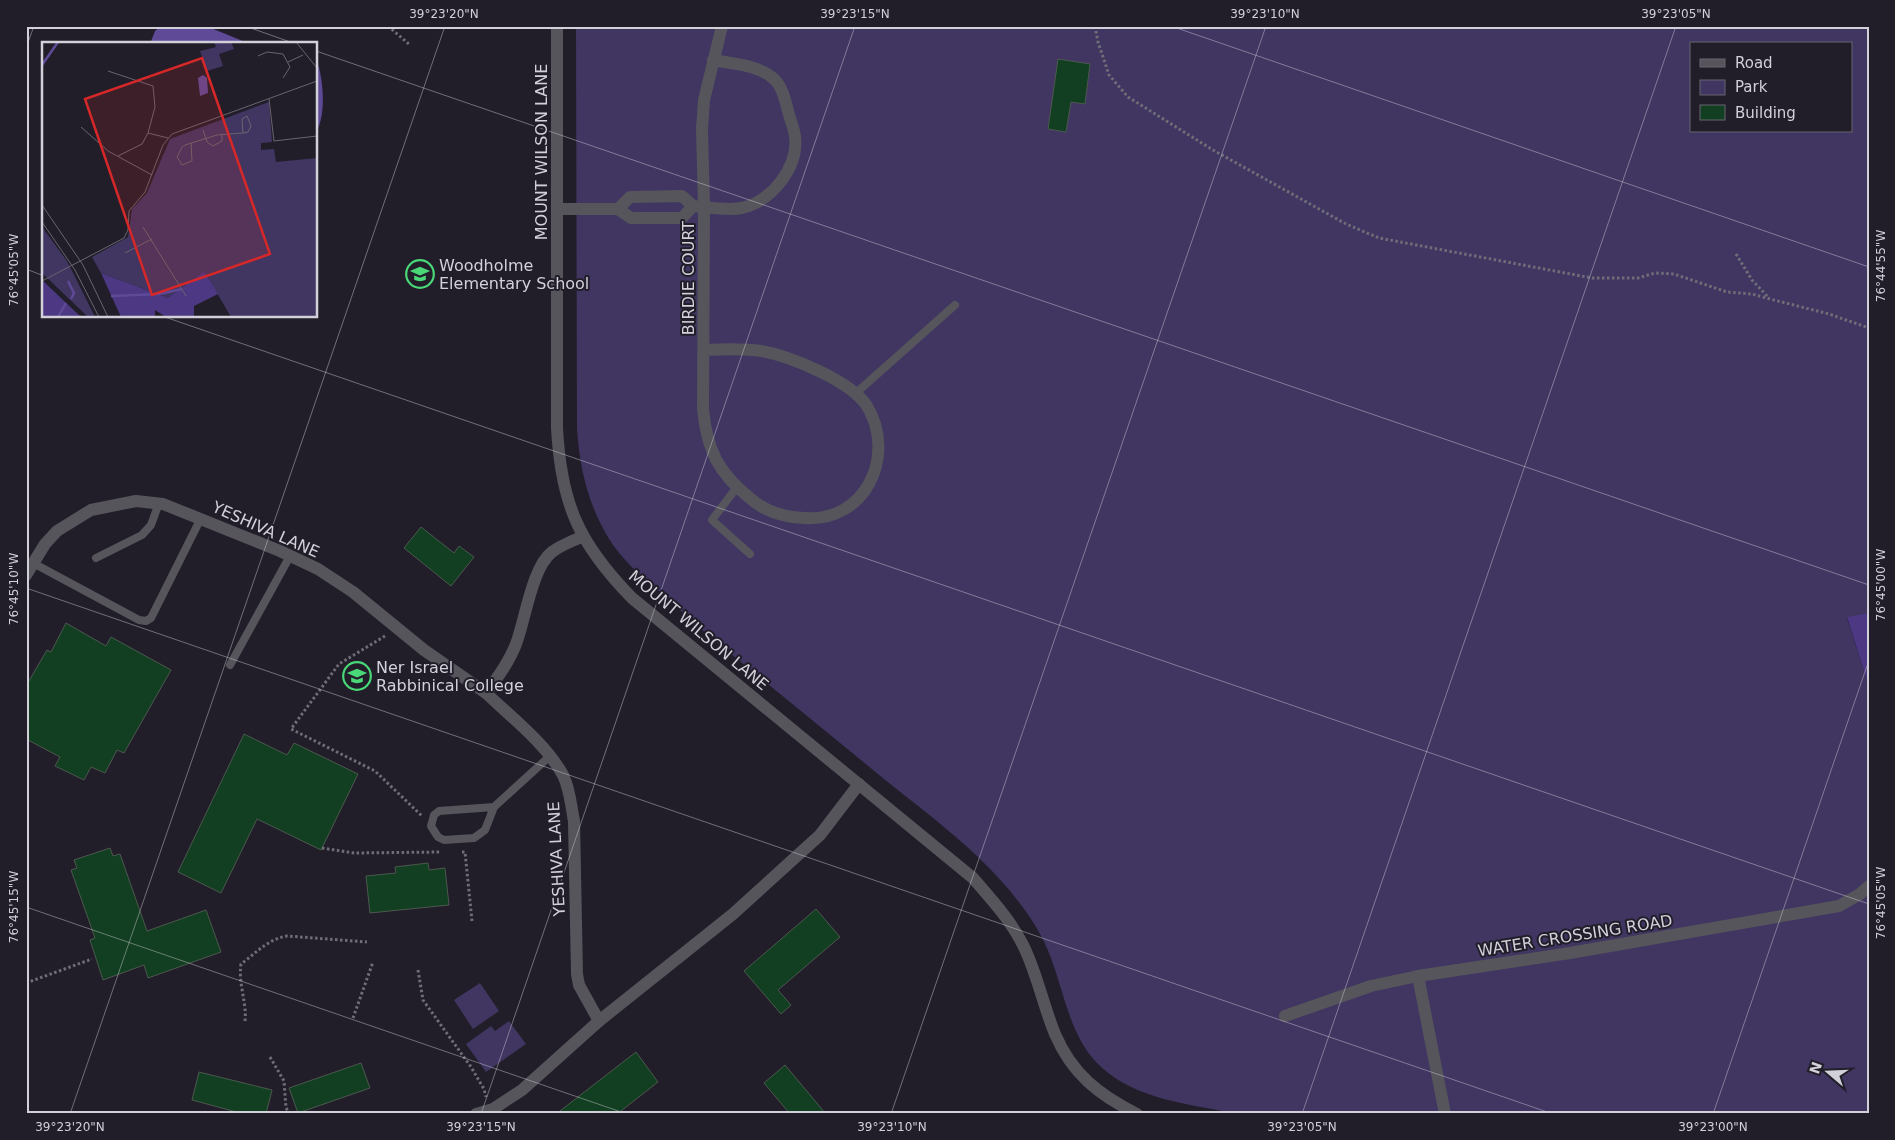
<svg xmlns="http://www.w3.org/2000/svg" width="1895" height="1140" viewBox="0 0 1895 1140" font-family="'DejaVu Sans',sans-serif">
	<rect width="100%" height="100%" fill="#211e2a"/>
	<g fill="#403661" fill-rule="evenodd">
		<path d="M576,26H1869V613L1847,618L1869,687V1114H1231L1222,1111C1177,1102 1130,1097 1096,1062C1070,1034 1064,993 1051,958C1041,930 1023,906 1004,884C971,846 928,814 889,783C834,738 780,694 725,649C705,633 687,617 669,600C649,583 628,566 613,545C589,509 580,471 577,429ZM1691,44H1851V131H1691Z"/>
		<path d="M480,983L499,1011L473,1029L454,1000Z"/>
		<path d="M509,1021L526,1044L486,1072L466,1044L491,1026L495,1031Z"/>
	</g>
	<path fill="#4d3883" d="M1869,613V687L1847,617Z"/>
	<g fill="#5e4a97">
		<path d="M161,26H206L250,44H150L155,31Z"/>
		<path d="M316,57C323,77 327,114 316,132Z"/>
	</g>
	<g fill="#123f21" stroke="#4c584e">
		<path d="M1058,59L1090,64L1085,104L1071,102L1066,132L1048,129Z"/>
		<path d="M421,527L454,553L459,546L474,557L451,586L404,548Z"/>
		<path d="M66,623L106,646L111,637L171,670L124,753L117,750L105,773L91,767L84,780L55,766L60,757L26,739V686L47,650L51,652Z"/>
		<path d="M244,734L287,755L294,743L358,774L321,850L257,819L221,893L178,872Z"/>
		<path d="M110,848L113,856L120,854L147,931L206,910L221,952L148,978L144,965L103,980L90,940L95,938L71,870L77,868L74,860Z"/>
		<path d="M428,863L429,870L445,868L449,905L370,913L366,876L396,873L395,867Z"/>
		<path d="M816,909L840,937L778,990L791,1005L781,1014L744,971Z"/>
		<path d="M636,1052L658,1082L617,1114H556Z"/>
		<path d="M361,1063L370,1088L298,1113L289,1088Z"/>
		<path d="M785,1065L826,1114H790L764,1083Z"/>
		<path d="M199,1072L272,1090L266,1114H244L192,1100Z"/>
	</g>
	<g fill="none" stroke-linecap="round" stroke-linejoin="round">
		<g stroke="#6f6d78" stroke-width="3" stroke-dasharray="2.5 2.5" stroke-linecap="butt">
			<path d="M388,26L410,45"/>
			<path d="M1095,26L1098,42L1109,75L1128,97L1213,150L1346,224L1379,238L1592,278H1638L1655,273L1674,274L1727,292L1752,294L1770,299L1829,314L1869,328"/>
			<path d="M1736,254L1752,280L1769,298"/>
			<path d="M385,636L339,664L291,729L375,771L422,816"/>
			<path d="M322,848L354,853L441,852"/>
			<path d="M462,852H465L472,921"/>
			<path d="M418,970L423,1000L471,1067L484,1089L486,1097"/>
			<path d="M26,983L92,959"/>
			<path d="M353,1018L373,962"/>
			<path d="M245,1021C247,1002 238,984 241,964C256,953 268,939 287,936L367,942"/>
			<path d="M270,1057L284,1081L286,1108L290,1114"/>
		</g>
		<g stroke="#56555c" stroke-width="8">
			<path d="M856,393L955,305"/>
			<path d="M737,487L712,520L750,554"/>
			<path d="M96,558L142,535L151,525L159,503"/>
			<path d="M33,563L139,620L146,621L151,618L201,518"/>
			<path d="M230,665L290,556"/>
			<path d="M494,807L485,830L474,838L444,840L438,837L431,826L434,815L439,811L494,807L550,756"/>
		</g>
		<g stroke="#56555c" stroke-width="12">
			<path d="M557,26V428C561,504 579,544 632,598L973,878C991,899 1010,919 1023,945C1037,973 1043,1005 1055,1034C1072,1074 1099,1095 1137,1114"/>
			<path d="M557,209H618L631,218H682L693,206"/>
			<path d="M618,209L630,197L682,196L693,206C708,207 727,211 742,208C772,201 799,167 795,136C794,130 792,124 790,118C786,106 784,88 774,79C759,65 733,64 713,60"/>
			<path d="M704,350C723,349 742,348 761,351C790,356 851,381 867,406C897,456 865,523 804,518C784,517 766,512 751,499C718,473 707,450 703,409L704,207L702,129L704,100L722,26"/>
			<path d="M583,536C573,541 561,545 552,552C532,567 525,621 516,644C509,662 498,677 486,693C512,718 545,743 563,775C570,789 571,806 574,821L577,974L579,985L599,1021"/>
			<path d="M26,575L45,544L57,531L91,510L136,501L163,504L280,551L318,569L353,592L424,650L486,693"/>
			<path d="M1418,976L1445,1114"/>
			<path d="M1285,1016L1371,986L1418,976L1570,953L1839,906L1860,894L1869,886"/>
			<path d="M476,1114L493,1109L522,1090L599,1021L733,914L820,835L859,784"/>
		</g>
	</g>
	<path fill="none" stroke="#d2d0d9" stroke-width="1" stroke-opacity="0.45" d="M245,26L296,44M1171,26L1869,267M26,48L34,26M316,51L1869,585M26,269L44,276M162,316L1869,904M26,588L1553,1114M26,907L627,1114M70,1114L445,26M481,1114L855,26M891,1114L1266,26M1302,1114L1676,26M1713,1114L1869,660"/>
	<defs>
		<symbol id="school-ring" viewBox="-11 -11 22 22"><circle r="9.5" fill="#211e2a" stroke="#49d778" stroke-width="1.5"/><path d="M0-5L7-2L0 1L-7-2ZM-4 1L0 2.5L4 1V4Q0 6-4 4Z" fill="#49d778"/></symbol>
		<symbol id="university-ring" viewBox="-11 -11 22 22"><circle r="9.5" fill="#211e2a" stroke="#49d778" stroke-width="1.5"/><path d="M0-5L7-2L0 1L-7-2ZM-4 1L0 2.5L4 1V4Q0 6-4 4Z" fill="#49d778"/></symbol>
	</defs>
	<g fill-rule="evenodd">
		<use href="#school-ring" x="404" y="258" width="32" height="32"/>
		<use href="#university-ring" x="341" y="660" width="32" height="32"/>
	</g>
	<g text-anchor="middle" stroke-width="4" stroke-linejoin="round" paint-order="stroke">
		<g font-size="16" fill="#d2d0d9" stroke="#211e2a">
			<text transform="translate(541 152) rotate(-90)" y="6">MOUNT WILSON LANE</text>
			<text transform="translate(688 278) rotate(-90)" y="6">BIRDIE COURT</text>
			<text transform="translate(266 529) rotate(24)" y="6">YESHIVA LANE</text>
			<text transform="translate(699 630) rotate(40)" y="6">MOUNT WILSON LANE</text>
			<text transform="translate(556 859) rotate(-93)" y="6">YESHIVA LANE</text>
			<text transform="translate(1575 935) rotate(-9)" y="6">WATER CROSSING ROAD</text>
		</g>
		<g font-size="16" fill="#d2d0d9" stroke="#211e2a" text-anchor="start">
			<text x="439" y="271">Woodholme<tspan x="439" dy="18">Elementary School</tspan></text>
			<text x="376" y="673">Ner Israel<tspan x="376" dy="18">Rabbinical College</tspan></text>
		</g>
	</g>
	<g transform="translate(42 42)">
		<rect width="275" height="275" fill="#211e2a"/>
		<path d="M172,0H189L192,7L177,12L181,24L165,29L158,9L174,5ZM227,60L230,100L219,101V108L232,107L234,120L275,116V275H189L162,229L126,256L59,231L50,215L86,195L90,167L105,151L128,97ZM0,185L25,219L53,275H46L0,231Z" fill="#403661"/>
		<path d="M162,229L176,252L152,264V275H124L113,268V275H79L59,231L126,256ZM0,238L39,275H0Z" fill="#4d3883"/>
		<path d="M161,33L165,36L166,51L158,54L156,36Z" fill="#5e4a97"/>
		<path fill="none" stroke="#5e4a97" stroke-width="2.5" d="M0,23L16,0M26,239L32,251L29,257M69,254L117,252L140,247M16,275L24,261"/>
		<path fill="none" stroke="#686570" stroke-width="1" d="M254,0L275,26M216,14L225,10L241,12L248,25L241,36M246,20L261,13M66,29L111,44L113,65L106,91M227,57L232,99L275,94M39,85L66,109L110,133M161,88L165,100L171,104L180,99V92M149,101L150,119L140,123L135,115L140,105L143,103L175,93L201,91L206,90L209,84L205,74L200,77L201,91M76,114L100,102L106,91L126,96M0,163L41,223L66,275M0,180L33,228L57,275M101,185L144,254M83,211L110,197M0,239L82,196L86,188L87,169L103,150L121,103L130,92L275,39"/>
		<path fill="#d62828" fill-opacity="0.15" stroke="#d62828" stroke-width="2.5" d="M160,16L228,212L110,253L43,57Z"/>
		<rect width="275" height="275" fill="none" stroke="#d2d0d9" stroke-width="2.5"/>
	</g>
	<rect width="1895" height="1140" fill="none" stroke="#211e2a" stroke-width="55"/>
	<rect x="1690" y="42" width="162" height="90" fill="#211e2a" stroke="#686570"/>
	<rect x="1700" y="59" width="25" height="8" fill="#56555c" stroke="#686570"/>
	<text x="1735" y="68" font-size="15" fill="#d2d0d9">Road</text>
	<rect x="1700" y="80" width="25" height="15" fill="#403661" stroke="#686570"/>
	<text x="1735" y="92" font-size="15" fill="#d2d0d9">Park</text>
	<rect x="1700" y="105" width="25" height="15" fill="#123f21" stroke="#686570"/>
	<text x="1735" y="118" font-size="15" fill="#d2d0d9">Building</text>
	<g transform="translate(1828 1072) rotate(289)" stroke="#211e2a" stroke-width="4" paint-order="stroke">
	<path d="M0-4L9 19L0 12L-9 19Z" fill="#d2d0d9"/>
	<text y="-8" font-size="14" font-weight="bold" text-anchor="middle" fill="#d2d0d9">N</text>
	</g>
	<rect x="28" y="28" width="1840" height="1084" fill="none" stroke="#d2d0d9" stroke-width="2"/>
	<g font-size="12" text-anchor="middle" fill="#d2d0d9">
		<text x="444" y="18">39°23'20"N</text>
		<text x="855" y="18">39°23'15"N</text>
		<text x="1265" y="18">39°23'10"N</text>
		<text x="1676" y="18">39°23'05"N</text>
		<text transform="translate(1881 266) rotate(-90)" y="4">76°44'55"W</text>
		<text transform="translate(14 270) rotate(-90)" y="4">76°45'05"W</text>
		<text transform="translate(1881 585) rotate(-90)" y="4">76°45'00"W</text>
		<text transform="translate(14 589) rotate(-90)" y="4">76°45'10"W</text>
		<text transform="translate(1881 903) rotate(-90)" y="4">76°45'05"W</text>
		<text transform="translate(14 907) rotate(-90)" y="4">76°45'15"W</text>
		<text x="70" y="1131">39°23'20"N</text>
		<text x="481" y="1131">39°23'15"N</text>
		<text x="892" y="1131">39°23'10"N</text>
		<text x="1302" y="1131">39°23'05"N</text>
		<text x="1713" y="1131">39°23'00"N</text>
	</g>
</svg>
